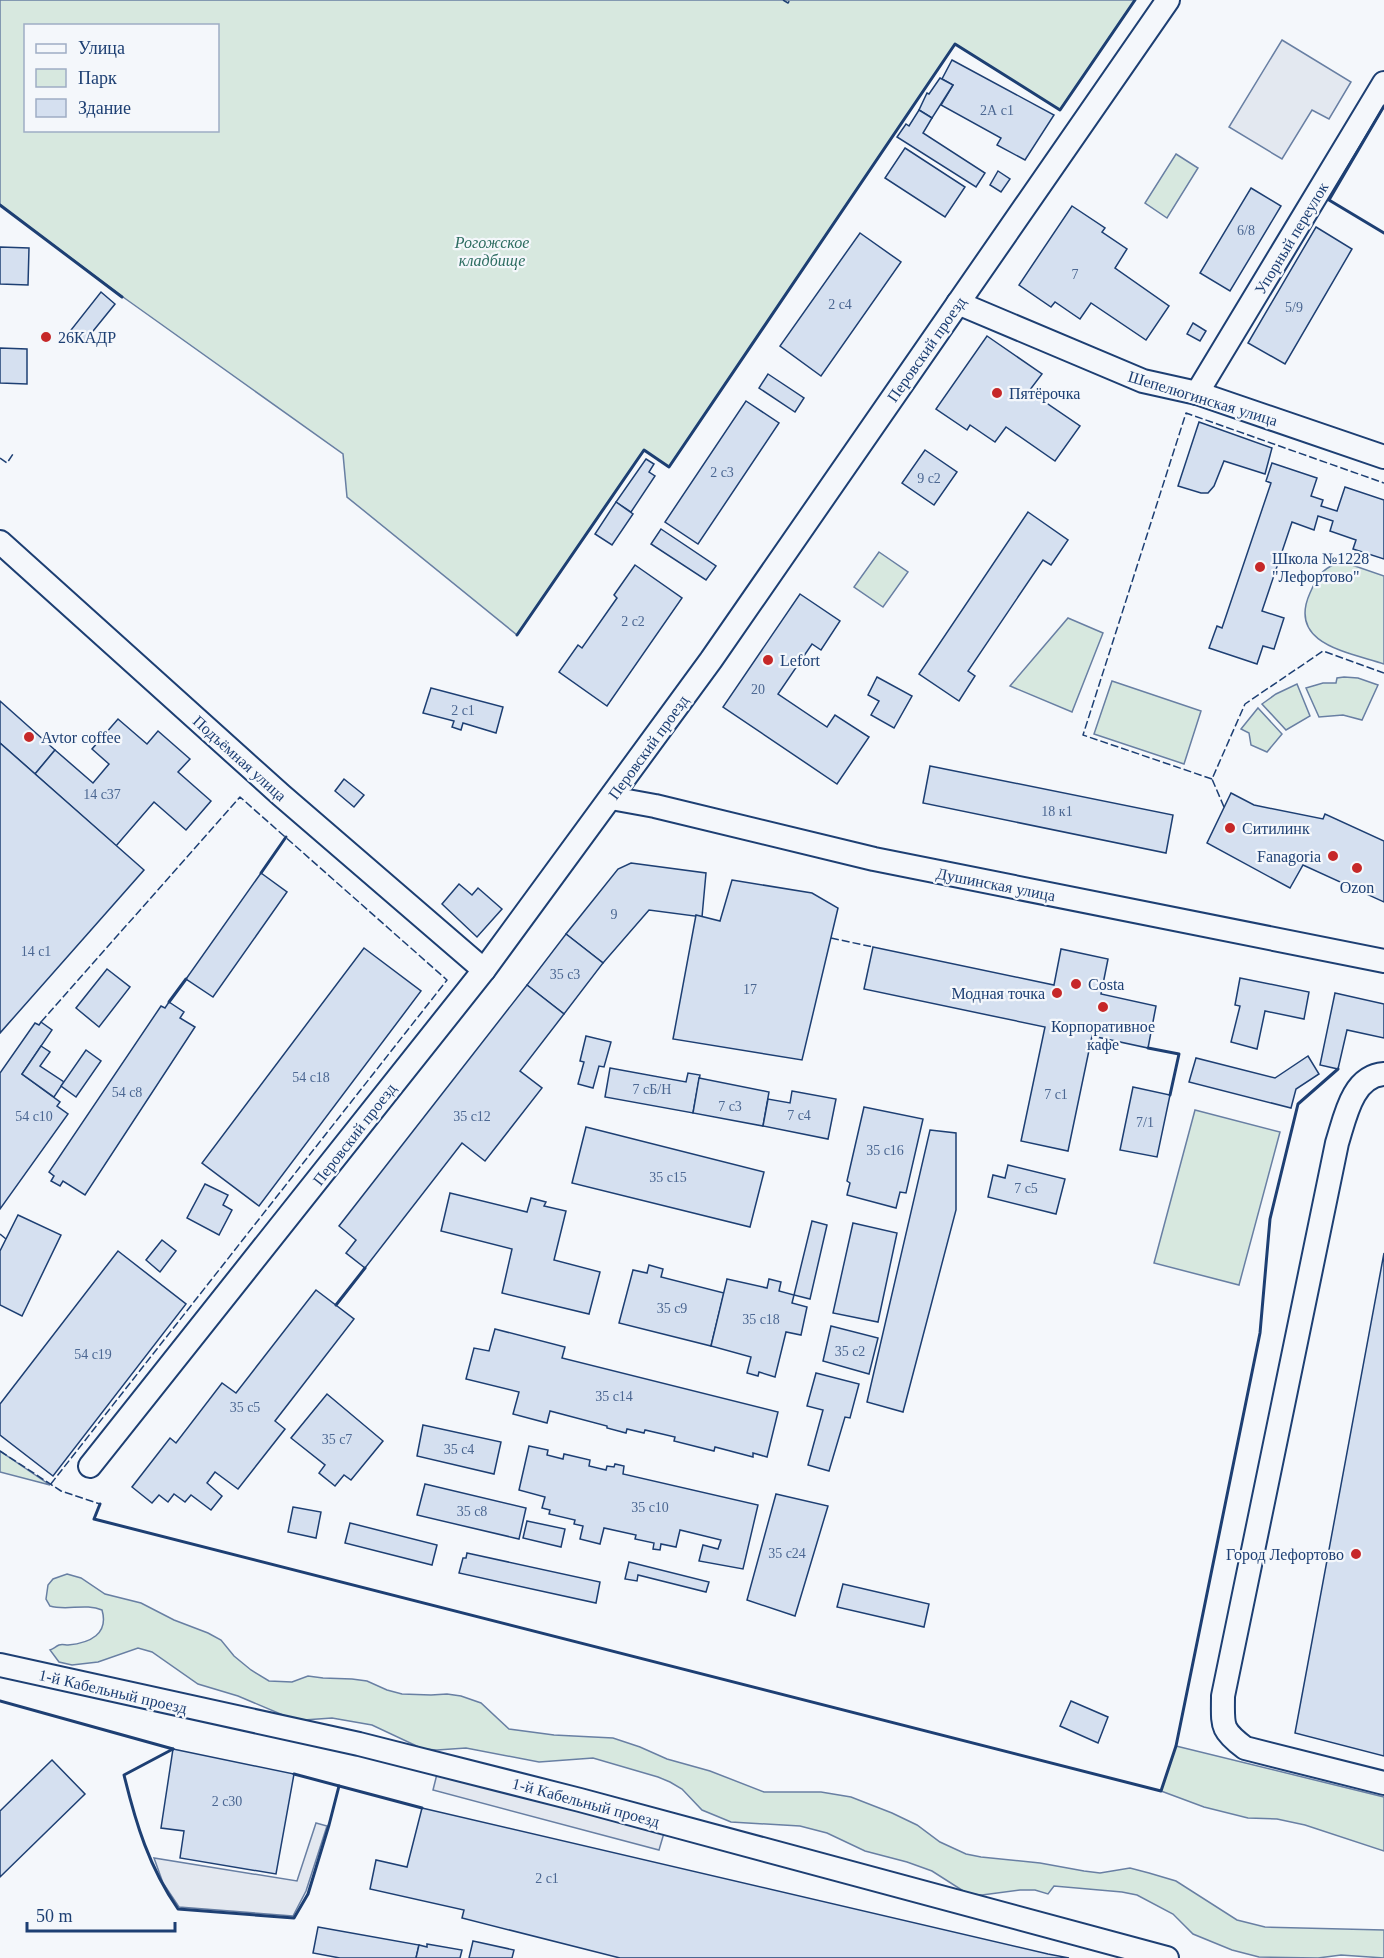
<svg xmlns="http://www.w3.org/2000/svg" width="1384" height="1958" viewBox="0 0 1384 1958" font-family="'Times New Roman',serif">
	<rect width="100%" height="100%" fill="#f4f7fb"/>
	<g fill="#d7e8df" stroke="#687fa3" stroke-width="1.5" fill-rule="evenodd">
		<path d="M0,0H1135L1060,110L955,44L669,467L644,450L517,635L347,497L343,454L123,297L0,205ZM26,26H218V130H26Z"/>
		<path d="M1176,154L1198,168L1167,218L1145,203Z"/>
		<path d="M879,552L908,572L883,607L854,587Z"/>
		<path d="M1337,563L1352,565L1384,576V664C1348,652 1287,644 1310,593C1317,577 1321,570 1337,563Z"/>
		<path d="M1068,618L1103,633L1072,712L1010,686Z"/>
		<path d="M1344,677L1358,678L1378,685L1362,720L1343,715L1319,717L1306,688L1323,683H1336L1337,678Z"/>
		<path d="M1112,681L1201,711L1184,764L1094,734Z"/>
		<path d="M1297,684L1310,716L1286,730L1262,704L1276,694Z"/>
		<path d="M1258,708L1282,734L1267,752L1251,745L1249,733L1241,729Z"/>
		<path d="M1195,1110L1280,1132L1239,1285L1154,1263Z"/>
		<path d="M0,1451L50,1485L0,1472Z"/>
		<path d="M67,1574L81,1578L105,1594L141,1603L174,1620L208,1633L221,1640L234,1656L251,1670L269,1681L292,1682L308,1676L323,1678L352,1679L367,1681L387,1690L402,1694L431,1695L447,1694L461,1696L481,1703L509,1729L554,1735L613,1738L640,1747L667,1759L710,1771L764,1792H821L851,1797L892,1813L917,1825L940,1842L966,1854L981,1857L1040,1863L1084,1871L1100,1873L1130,1868L1149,1873L1176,1881L1237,1920L1265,1927L1384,1930V1958L1341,1955L1318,1958L1259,1957L1232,1950L1193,1934L1173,1914L1137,1895L1122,1892L1054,1886L1048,1894L1035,1890H1020L982,1895L968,1894L932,1871L907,1862L865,1851L827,1833L800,1826L731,1822L702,1810L682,1789L670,1782L658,1777L593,1758L539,1762L466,1748L437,1750L423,1749L372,1725L332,1718L304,1720L290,1718L238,1696L198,1684L152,1652L138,1648L98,1662L72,1665L59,1662L50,1650C53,1649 55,1647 59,1645C62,1644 65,1645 68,1645C90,1643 109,1634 102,1610C86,1603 66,1611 50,1606L46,1599L48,1585L53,1579Z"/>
		<path d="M1176,1746L1384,1797V1851L1305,1825L1277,1819L1248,1818L1204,1807L1161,1791Z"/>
	</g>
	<g fill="#e3e8f0" stroke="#687fa3" stroke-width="1.5">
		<path d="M1282,40L1351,82L1329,119L1312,110L1282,159L1229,127Z"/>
		<path d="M437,1774L664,1833L659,1850L433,1790Z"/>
		<path d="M316,1823L327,1826L306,1891L293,1916L179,1907L163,1883L154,1858L297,1881Z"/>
	</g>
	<g fill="#d5e0f0" stroke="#1d3f73" stroke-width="1.5">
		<path d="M952,60L1054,115L1025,160L997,145L1001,138L941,105L953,85L942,79Z"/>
		<path d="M940,78L953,85L932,118L919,110L927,93L929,94Z"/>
		<path d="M919,110L932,118L923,133L985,173L976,187L897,137L906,124L909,126Z"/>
		<path d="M905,148L965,187L945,217L885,178Z"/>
		<path d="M998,171L1010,179L1001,192L990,185Z"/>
		<path d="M1251,188L1281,206L1230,291L1200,273Z"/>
		<path d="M1072,206L1105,228L1102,232L1127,249L1115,268L1169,306L1146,340L1091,303L1080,319L1055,302L1051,307L1019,285Z"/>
		<path d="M1316,227L1352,249L1285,364L1248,343Z"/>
		<path d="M860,233L901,262L821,376L780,346Z"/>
		<path d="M0,247L29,248L28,285L0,284Z"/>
		<path d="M101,292L115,304L85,341L71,330Z"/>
		<path d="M1193,323L1206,331L1200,341L1187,334Z"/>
		<path d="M987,336L1042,374L1029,391L1080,426L1055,461L1006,427L995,442L970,425L967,430L936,409Z"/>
		<path d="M0,348L27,349V384L0,383Z"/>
		<path d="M768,374L804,398L795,412L759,388Z"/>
		<path d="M746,401L779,423L698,544L665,522Z"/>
		<path d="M1199,422L1272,448L1265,474L1224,461L1214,486L1208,493H1201L1178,486Z"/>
		<path d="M925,450L957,472L934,505L902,483Z"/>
		<path d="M646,459L654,464L649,472L655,476L631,512L616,502Z"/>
		<path d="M1272,463L1317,478L1311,496L1323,500L1321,506L1337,511L1345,487L1384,500V559L1353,549L1356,540L1330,531L1333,521L1318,516L1314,530L1292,522L1262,611L1284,618L1274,649L1263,646L1257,664L1209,648L1217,626L1222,628L1271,483L1266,481Z"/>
		<path d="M616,502L633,514L612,545L595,534Z"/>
		<path d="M1028,512L1068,540L1051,565L1043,560L968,671L975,676L959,701L919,674Z"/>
		<path d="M661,529L716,566L706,580L651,544Z"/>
		<path d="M635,565L682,598L607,706L559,672L578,645L582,648L617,598L614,595Z"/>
		<path d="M800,594L840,621L821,650L812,644L778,694L827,727L835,715L869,737L837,784L723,707Z"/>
		<path d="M877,677L912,696L894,728L871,715L879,701L868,695Z"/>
		<path d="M431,688L503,707L496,733L463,723L461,730L452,727L454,721L423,713Z"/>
		<path d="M0,701L55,750L35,774L0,743Z"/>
		<path d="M118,719L147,744L158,731L190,759L178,772L211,801L186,830L154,802L116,846L35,774L55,750L93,783L109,764L92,749Z"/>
		<path d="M0,743L144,870L0,1033Z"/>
		<path d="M930,766L1173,815L1166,853L923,803Z"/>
		<path d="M344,779L364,795L354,807L335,791Z"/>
		<path d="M1231,793L1254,805L1323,819L1325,814L1384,841V902L1303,865L1290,888L1207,843Z"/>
		<path d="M631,863L706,873L702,917L649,910L603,963L566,934L618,869Z"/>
		<path d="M261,873L287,892L213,997L186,979Z"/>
		<path d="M732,880L812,893L838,908L802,1060L673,1039L696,915L720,921Z"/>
		<path d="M459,884L472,895L478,888L502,909L477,937L442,904Z"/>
		<path d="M566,934L603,963L564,1014L527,985Z"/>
		<path d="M873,947L1054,985L1061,949L1108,959L1101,994L1156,1006L1148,1048L1092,1036L1068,1151L1021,1141L1045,1027L864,989Z"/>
		<path d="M364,948L421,991L259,1206L202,1163Z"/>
		<path d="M107,969L130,987L99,1027L76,1008Z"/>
		<path d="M1240,978L1309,992L1304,1019L1265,1011L1257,1049L1231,1042L1240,1006L1235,1005Z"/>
		<path d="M527,985L564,1014L520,1071L542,1088L485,1161L462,1143L365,1268L346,1253L356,1240L339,1226Z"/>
		<path d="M1335,993L1384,1004V1038L1347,1030L1338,1069L1320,1065Z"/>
		<path d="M169,1002L184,1012L180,1018L195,1027L85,1195L63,1181L60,1186L51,1181L54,1176L49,1172L161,1006L165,1008Z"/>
		<path d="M41,1022L52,1030L22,1074L60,1102L57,1106L68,1114L0,1209V1073L35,1023L39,1025Z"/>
		<path d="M586,1036L611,1042L604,1067L599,1066L593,1088L578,1084L584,1062L580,1061Z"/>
		<path d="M41,1046L50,1052L40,1066L64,1082L54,1097L22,1074Z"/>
		<path d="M86,1050L101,1061L76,1097L61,1086Z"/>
		<path d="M1308,1056L1319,1074L1296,1089L1291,1108L1189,1082L1196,1058L1275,1078Z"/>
		<path d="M610,1068L686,1082L688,1073L700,1075L693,1113L605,1097Z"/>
		<path d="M699,1078L769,1092L763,1126L693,1113Z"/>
		<path d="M1133,1087L1170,1095L1157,1157L1120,1150Z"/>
		<path d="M792,1091L836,1099L828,1139L763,1126L768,1099L790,1103Z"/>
		<path d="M864,1107L923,1119L906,1193L900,1192L896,1208L847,1195L850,1183L847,1181Z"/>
		<path d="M586,1127L764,1172L750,1227L572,1183Z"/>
		<path d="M930,1130L956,1133V1210L903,1412L867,1402Z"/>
		<path d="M1008,1165L1065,1179L1056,1214L988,1197L993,1175L1005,1178Z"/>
		<path d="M205,1184L228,1195L223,1205L232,1210L219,1235L187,1218Z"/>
		<path d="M450,1193L527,1212L531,1198L546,1202L544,1206L566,1211L554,1260L600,1272L589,1314L502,1293L512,1249L441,1231Z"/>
		<path d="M18,1215L61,1235L22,1316L0,1305V1251Z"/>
		<path d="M812,1221L827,1225L810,1299L794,1295Z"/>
		<path d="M853,1223L897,1233L878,1322L833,1313Z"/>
		<path d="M162,1240L176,1251L160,1272L146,1260Z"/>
		<path d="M118,1251L186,1304L53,1476L0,1435V1404Z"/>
		<path d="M1384,1253V1756L1295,1733Z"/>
		<path d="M649,1265L663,1269L661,1277L724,1293L711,1346L619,1323L633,1270L647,1273Z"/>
		<path d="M727,1279L767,1288L769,1279L781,1282L779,1291L794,1295L792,1303L807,1307L801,1335L786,1332L775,1377L759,1372L758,1376L747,1373L751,1357L711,1346Z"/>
		<path d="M316,1290L354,1319L275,1421L285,1429L238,1489L215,1472L207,1483L222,1496L211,1510L191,1495L185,1502L174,1494L168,1502L159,1495L152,1503L132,1487L170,1438L176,1443L222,1383L236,1393Z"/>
		<path d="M831,1326L878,1338L869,1374L823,1361Z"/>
		<path d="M495,1329L565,1347L562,1358L778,1412L767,1457L753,1453V1457L715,1447L714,1451L674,1441L675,1437L645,1430L644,1433L627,1429L626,1433L607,1428V1426L550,1411L547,1423L513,1414L519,1392L466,1379L474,1348L489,1351Z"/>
		<path d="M816,1373L859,1384L850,1418L845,1417L829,1471L808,1465L823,1410L807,1406Z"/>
		<path d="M327,1394L383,1441L351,1480L344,1475L335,1486L319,1473L325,1465L291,1438Z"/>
		<path d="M423,1425L501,1442L494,1474L417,1456Z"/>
		<path d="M529,1446L548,1450L547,1455L563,1459L564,1454L590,1460L589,1466L606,1470L607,1466L614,1467L615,1464L624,1466L623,1474L758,1505L743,1569L699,1561L703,1545L718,1549L721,1540L680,1530L676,1547L661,1544L660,1550L653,1549L654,1543L635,1539L636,1535L604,1528L600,1544L580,1539L583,1526L574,1524L575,1520L549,1514L550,1510L542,1508L545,1497L519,1490Z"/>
		<path d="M425,1484L526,1508L519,1539L417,1515Z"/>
		<path d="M776,1494L828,1506L795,1616L747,1600Z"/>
		<path d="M293,1507L321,1512L316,1538L288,1532Z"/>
		<path d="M527,1521L565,1529L561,1547L523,1538Z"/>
		<path d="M350,1523L437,1545L432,1565L345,1543Z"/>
		<path d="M467,1553L600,1582L596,1603L459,1573L463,1558H466Z"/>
		<path d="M629,1562L709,1582L706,1592L638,1575L637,1581L625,1579Z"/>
		<path d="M843,1584L929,1604L924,1627L837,1607Z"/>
		<path d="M1071,1701L1108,1717L1098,1743L1060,1726Z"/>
		<path d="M173,1749L294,1774L276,1874L180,1858L184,1831L161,1828Z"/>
		<path d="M52,1760L85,1794L0,1877V1811Z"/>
		<path d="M422,1808L1048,1954L1069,1958H620L462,1918L464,1910L370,1889L376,1860L407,1867Z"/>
		<path d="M318,1927L419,1945L416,1958H340L313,1953Z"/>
		<path d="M473,1941L514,1950L512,1958H469Z"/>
		<path d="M427,1944L462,1950L460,1958H416L419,1945L427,1947Z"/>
	</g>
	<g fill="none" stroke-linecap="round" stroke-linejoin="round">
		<defs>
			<g id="minor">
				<path d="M958,303L1143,381L1197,393L1384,457"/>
				<path d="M1197,393L1384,83"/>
				<path d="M0,542L281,795L484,970"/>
				<path d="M611,798L655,806L874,859L1384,961"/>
				<path d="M1384,1074C1352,1076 1345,1118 1337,1143L1223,1696C1223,1726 1220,1729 1245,1748L1384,1783"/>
				<path d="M90,1466L484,970L711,660L1168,0"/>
				<path d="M0,1665L359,1744L580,1800L1167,1958"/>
			</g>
		</defs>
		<use href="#minor" stroke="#1d3f73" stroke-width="26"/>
		<use href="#minor" stroke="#f4f7fb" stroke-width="22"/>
		<g stroke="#1d3f73" stroke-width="1.5" stroke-dasharray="8 3" stroke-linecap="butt">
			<path d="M783,0L788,3L790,0"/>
			<path d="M0,458L7,463L13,454"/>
			<path d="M1212,779L1083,735L1186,413L1384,483"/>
			<path d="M1224,807L1212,779L1245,704L1323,651L1384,673"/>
			<path d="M831,938L873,947"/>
			<path d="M41,1022L240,797L447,980L50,1485"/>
			<path d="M0,1234L6,1239"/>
			<path d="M0,1451L61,1491L100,1504"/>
		</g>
		<g stroke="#1d3f73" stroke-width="3">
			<path d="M1384,106L1329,200L1384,233"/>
			<path d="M0,205L122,297"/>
			<path d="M517,635L644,450L669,467L955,44L1060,110L1135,0"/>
			<path d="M261,873L286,837"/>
			<path d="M169,1002L186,979"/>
			<path d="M1148,1048L1179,1054L1170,1095"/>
			<path d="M336,1305L365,1268"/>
			<path d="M100,1504L94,1519L1161,1791L1176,1746L1260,1333L1270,1219L1298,1104L1338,1069"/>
			<path d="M0,1701L173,1749"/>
			<path d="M173,1749L124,1775C136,1824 149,1867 178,1909L294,1918L308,1894L329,1825L339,1786"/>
			<path d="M294,1774L422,1808"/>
		</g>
	</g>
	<g fill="#c62828" stroke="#f4f7fb" stroke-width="2">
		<circle cx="46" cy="337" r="6"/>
		<circle cx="997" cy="393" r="6"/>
		<circle cx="1260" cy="567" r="6"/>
		<circle cx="768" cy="660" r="6"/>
		<circle cx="29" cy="737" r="6"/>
		<circle cx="1230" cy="828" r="6"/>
		<circle cx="1333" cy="856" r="6"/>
		<circle cx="1357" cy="868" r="6"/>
		<circle cx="1076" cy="984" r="6"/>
		<circle cx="1057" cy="993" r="6"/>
		<circle cx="1103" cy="1007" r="6"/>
		<circle cx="1356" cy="1554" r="6"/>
	</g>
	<g text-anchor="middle" stroke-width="4.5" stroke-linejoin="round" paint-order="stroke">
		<g font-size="14" fill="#4b6792">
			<text x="997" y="115">2А с1</text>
			<text x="1246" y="235">6/8</text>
			<text x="1075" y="279">7</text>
			<text x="840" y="309">2 с4</text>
			<text x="1294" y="312">5/9</text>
			<text x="722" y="477">2 с3</text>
			<text x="929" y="483">9 с2</text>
			<text x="633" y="626">2 с2</text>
			<text x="758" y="694">20</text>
			<text x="463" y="715">2 с1</text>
			<text x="102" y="799">14 c37</text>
			<text x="1057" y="816">18 к1</text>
			<text x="614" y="919">9</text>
			<text x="36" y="956">14 с1</text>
			<text x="565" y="979">35 с3</text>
			<text x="750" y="994">17</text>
			<text x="311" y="1082">54 с18</text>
			<text x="652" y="1094">7 сБ/Н</text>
			<text x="127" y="1097">54 с8</text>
			<text x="1056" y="1099">7 с1</text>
			<text x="730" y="1111">7 с3</text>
			<text x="799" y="1120">7 с4</text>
			<text x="34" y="1121">54 с10</text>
			<text x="472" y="1121">35 с12</text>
			<text x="1145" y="1127">7/1</text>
			<text x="885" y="1155">35 с16</text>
			<text x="668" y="1182">35 с15</text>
			<text x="1026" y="1193">7 с5</text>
			<text x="672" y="1313">35 с9</text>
			<text x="761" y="1324">35 с18</text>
			<text x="850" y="1356">35 с2</text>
			<text x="93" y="1359">54 с19</text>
			<text x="614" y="1401">35 с14</text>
			<text x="245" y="1412">35 с5</text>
			<text x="337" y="1444">35 с7</text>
			<text x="459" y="1454">35 с4</text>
			<text x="650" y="1512">35 с10</text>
			<text x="472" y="1516">35 с8</text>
			<text x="787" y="1558">35 с24</text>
			<text x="227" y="1806">2 с30</text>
			<text x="547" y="1883">2 с1</text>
		</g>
		<g font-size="16" fill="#1d3f73" stroke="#f4f7fb">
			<text transform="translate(1291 238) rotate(-59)" y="6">Упорный переулок</text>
			<text transform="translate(926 349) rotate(-55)" y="6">Перовский проезд</text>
			<text transform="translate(1203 398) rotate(17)" y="6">Шепелюгинская улица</text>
			<text transform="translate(648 747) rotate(-54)" y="6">Перовский проезд</text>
			<text transform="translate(240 758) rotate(42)" y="6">Подъёмная улица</text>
			<text transform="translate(996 884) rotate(11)" y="6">Душинская улица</text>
			<text transform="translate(354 1134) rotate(-52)" y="6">Перовский проезд</text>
			<text transform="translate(113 1691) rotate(13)" y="6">1-й Кабельный проезд</text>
			<text transform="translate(586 1802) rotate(15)" y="6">1-й Кабельный проезд</text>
		</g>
		<g font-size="16" font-style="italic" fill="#2c6c60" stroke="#f4f7fb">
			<text x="492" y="248">Рогожское<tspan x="492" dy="18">кладбище</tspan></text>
		</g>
		<g font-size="16" fill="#1d3f73" stroke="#f4f7fb" text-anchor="start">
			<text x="58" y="343">26КАДР</text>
			<text x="1009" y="399">Пятёрочка</text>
			<text x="1272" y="564">Школа №1228<tspan x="1272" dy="18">"Лефортово"</tspan></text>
			<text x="780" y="666">Lefort</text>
			<text x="41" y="743">Avtor coffee</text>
			<text x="1242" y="834">Ситилинк</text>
			<text x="1321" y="862" text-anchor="end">Fanagoria</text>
			<text x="1357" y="893" text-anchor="middle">Ozon</text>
			<text x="1088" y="990">Costa</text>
			<text x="1045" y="999" text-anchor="end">Модная точка</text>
			<text x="1103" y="1032" text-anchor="middle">Корпоративное<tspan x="1103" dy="18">кафе</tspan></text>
			<text x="1344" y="1560" text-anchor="end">Город Лефортово</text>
		</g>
	</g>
	<rect x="24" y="24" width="195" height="108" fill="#f4f7fb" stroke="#9eadc5" stroke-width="1.5"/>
	<rect x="36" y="44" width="30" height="9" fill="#f4f7fb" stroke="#9eadc5" stroke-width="1.5"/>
	<text x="78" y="54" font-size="18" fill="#1d3f73">Улица</text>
	<rect x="36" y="69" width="30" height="18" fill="#d7e8df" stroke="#9eadc5" stroke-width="1.5"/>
	<text x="78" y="84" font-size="18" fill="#1d3f73">Парк</text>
	<rect x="36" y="99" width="30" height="18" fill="#d5e0f0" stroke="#9eadc5" stroke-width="1.5"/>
	<text x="78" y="114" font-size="18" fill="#1d3f73">Здание</text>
	<path d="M27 1922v9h148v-9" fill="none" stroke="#1d3f73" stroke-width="3"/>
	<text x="36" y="1922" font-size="18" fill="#1d3f73" stroke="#f4f7fb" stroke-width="4.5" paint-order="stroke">50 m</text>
</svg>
